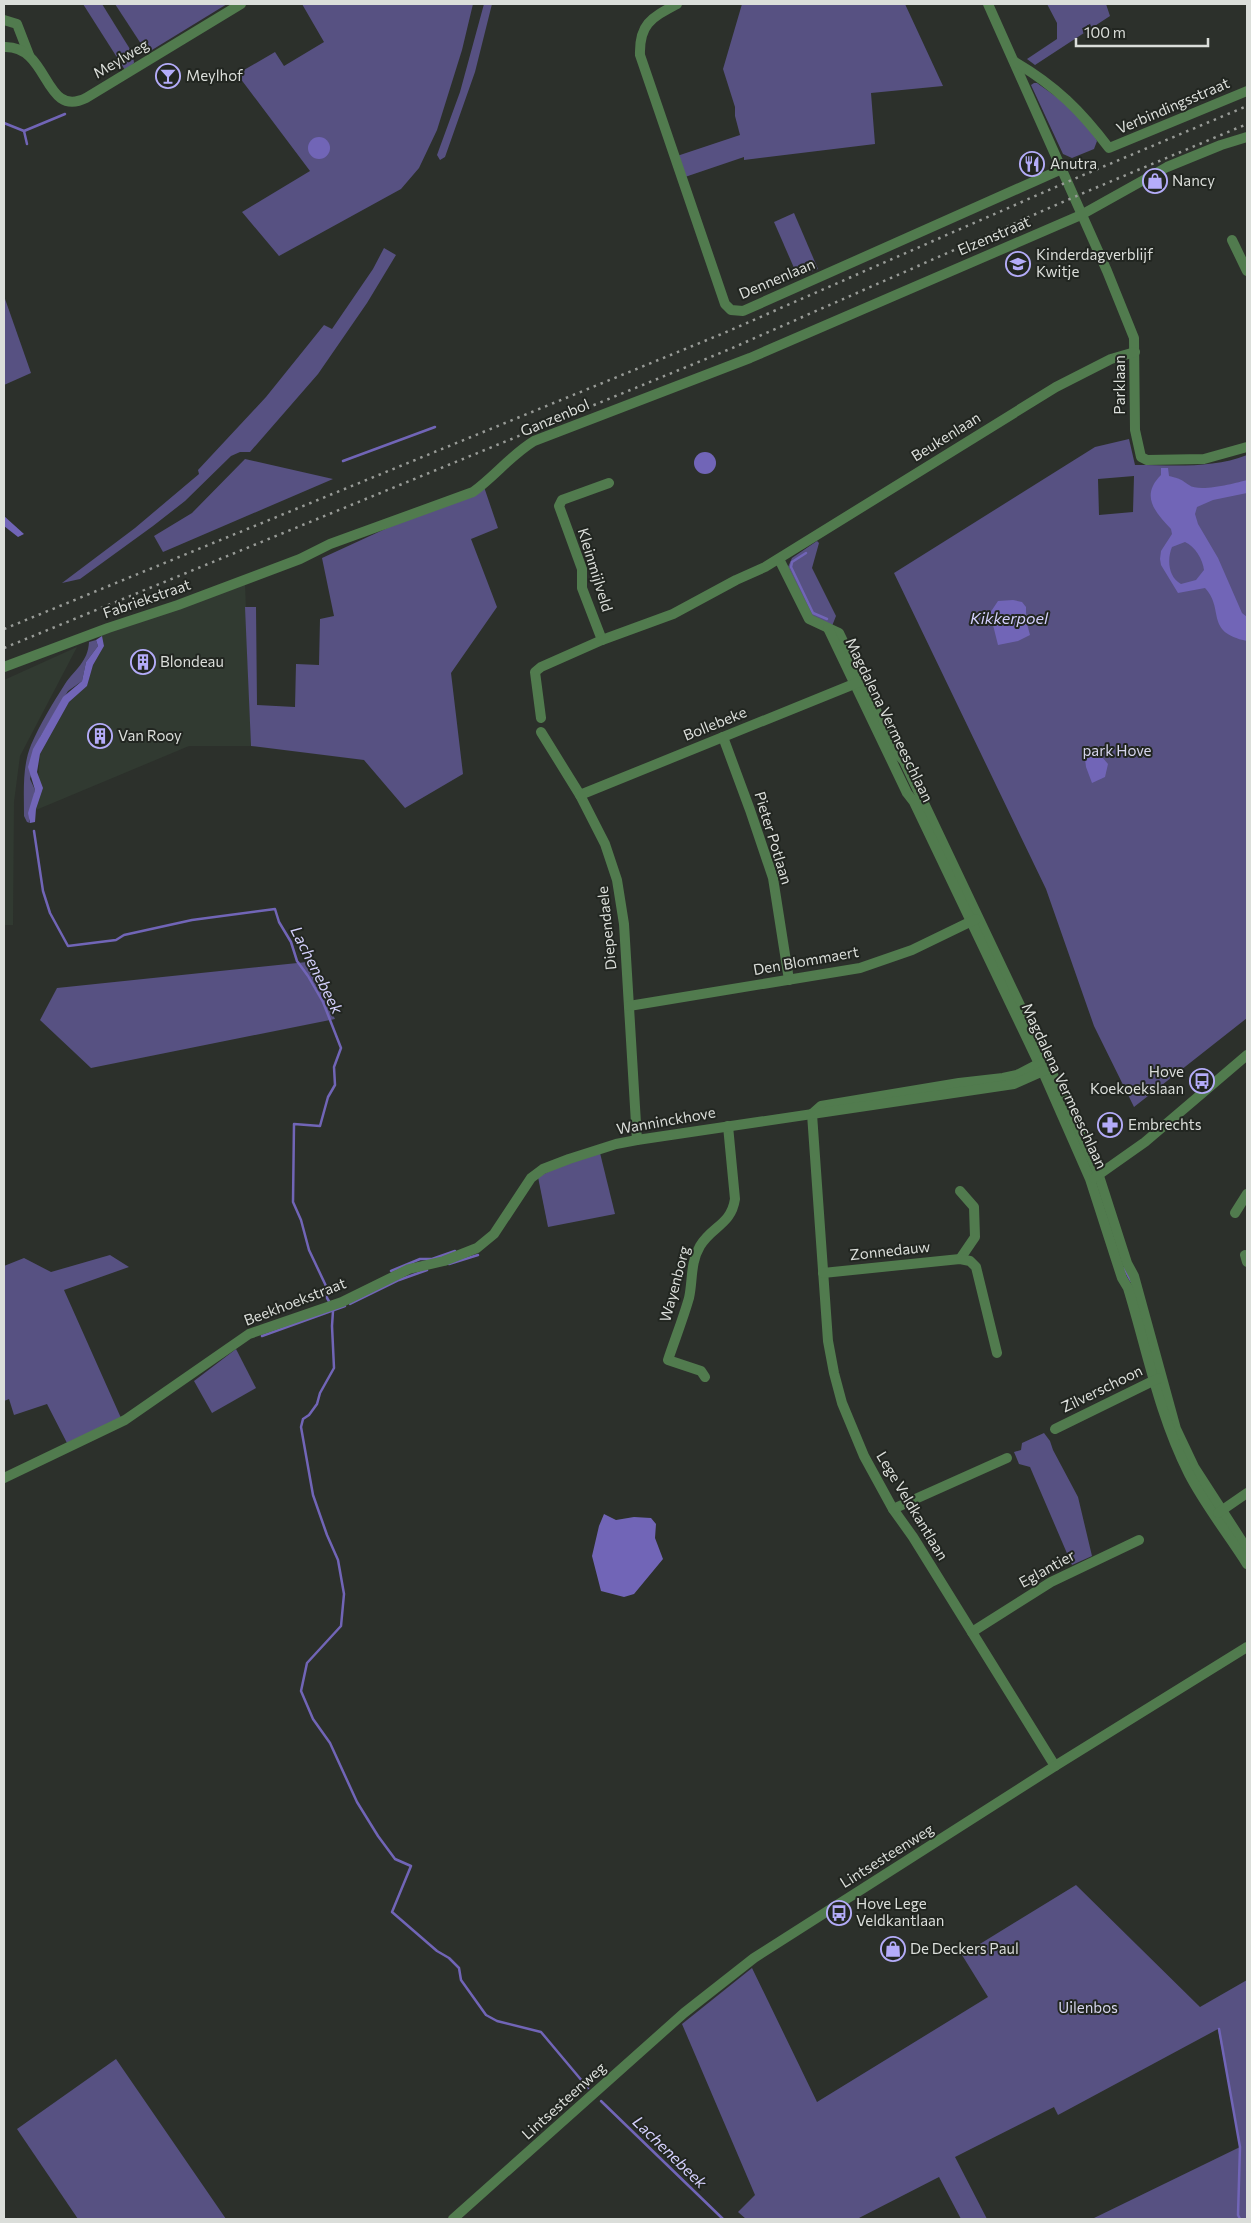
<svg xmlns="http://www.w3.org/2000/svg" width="1251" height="2223" viewBox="0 0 1251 2223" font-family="Commissioner,sans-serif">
	<rect width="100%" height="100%" fill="#2c302b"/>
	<g fill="#313a31">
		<path d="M245,583L251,746H189L36,810L40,754L69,702L87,686L93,665L104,646L100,631Z"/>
		<path d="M77,647L20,756L14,802L13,925H4V680Z"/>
	</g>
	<g fill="#575182" fill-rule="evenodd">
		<path d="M83,4H102L133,54L134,63L125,70Z"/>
		<path d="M115,4H227L147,53Z"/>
		<path d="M302,4H473L462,50L437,130L419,168L401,189L279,256L242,212L310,171L237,74L275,52L284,66L324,42Z"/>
		<path d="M484,4H492L475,72L445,157L440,160L437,155L460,92Z"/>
		<path d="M742,4H905L943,86L871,93L875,144L744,160V157L685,177L677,156L740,135L735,116V107L723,69Z"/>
		<path d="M1047,4H1106L1110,16L1035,65L1027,59L1057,39V23Z"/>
		<path d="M1034,83H1037C1059,99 1085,115 1097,141L1094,149L1072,158L1063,154L1031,85Z"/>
		<path d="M794,213L818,269L798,277L774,222Z"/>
		<path d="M384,248L396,255L367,303L318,374L250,452H240L231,456L185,501L153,526L80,579L62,583L135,528L199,474L198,470L266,397L324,325L332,329L373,269Z"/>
		<path d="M4,296L31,373L4,385Z"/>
		<path d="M1129,439L1135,465C1172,465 1212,469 1247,455V1018L1134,1107L1094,1026L1046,889L894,573L1095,447ZM1134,476L1133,512L1099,515L1098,479Z"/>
		<path d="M245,459L333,479L163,552L154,536L192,513Z"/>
		<path d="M483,484L498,528L471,539L497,607L451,673L463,774L405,808L364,760L251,746L245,607H256L257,705L295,707L296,664L319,665L320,619L334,616L322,558Z"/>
		<path d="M817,541L819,543L812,568L836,616L832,626L812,616L788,567L792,558Z"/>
		<path d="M96,640L98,646L86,662L82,681L68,691L40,737L30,779L35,790L29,821L30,823L27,822L24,816C24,792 22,767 31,745C40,724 53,703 65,684C75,669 88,662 89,642Z"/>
		<path d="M307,962L335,1019L91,1068L40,1020L57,988Z"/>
		<path d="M600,1153L615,1214L548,1227L538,1177L562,1165Z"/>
		<path d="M110,1255L129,1267L64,1290L121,1418L67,1443L47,1404L14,1415L9,1399L4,1401V1266L24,1258L51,1272Z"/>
		<path d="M236,1349L256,1388L212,1413L194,1381Z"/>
		<path d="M1044,1433L1050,1441L1053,1450L1078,1497L1092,1556L1072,1565L1030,1467L1019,1464L1014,1452L1021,1450L1022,1443Z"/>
		<path d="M1076,1885L1200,2007L1247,1980V2219H1092L1240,2147L1218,2029L1058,2115L1054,2107L955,2157L987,2219H961L939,2177L857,2219H746L738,2212L755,2195L682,2024L752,1968L817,2102L988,1997L962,1955Z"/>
		<path d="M116,2059L226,2219H78L17,2129Z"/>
	</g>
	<g fill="#7165b7" fill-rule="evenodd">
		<circle cx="319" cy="148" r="11"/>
		<circle cx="705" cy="463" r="11"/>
		<path d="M1161,468H1168L1169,476C1181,479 1180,479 1189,485C1199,493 1236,483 1247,480V493L1213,500L1197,507L1195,514L1198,524L1218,558L1242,613L1247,617V641C1204,632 1225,609 1205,588L1178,593L1161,565L1160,559L1161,551L1172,534L1171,529C1155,512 1140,496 1161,475ZM1185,542C1195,546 1203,560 1204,570L1196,580L1181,584C1168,577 1167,559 1172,547Z"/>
		<path d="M4,516L24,534L18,537L4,526Z"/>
		<path d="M1013,600L1022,602L1026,607V620L1030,635L1018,641L998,645L990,613L998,601Z"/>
		<path d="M102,636L104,646L93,665L87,686L69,702L40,754L37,772L43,788L36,809L35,822L30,823L28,813L35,790L28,767L33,749L63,697L82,681L86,662L98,646L96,640Z"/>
		<path d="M1084,751H1097L1108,764L1105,777L1092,783L1086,767Z"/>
		<path d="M604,1514L616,1520L634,1517L651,1518L656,1524L655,1538L663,1559L634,1594L624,1597L601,1591L592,1556L599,1526Z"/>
	</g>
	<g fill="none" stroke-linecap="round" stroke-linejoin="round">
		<g stroke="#7165b7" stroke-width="2.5">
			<path d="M4,123L24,131L65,114"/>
			<path d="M24,131L27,144"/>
			<path d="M343,461L435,427"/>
			<path d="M806,553L792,562L791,567L813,613L827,619"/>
			<path d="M34,831L43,891L50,913L68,946L116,940L124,935L192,920L275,909L279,922L291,942L297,961L308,976L323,1002L341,1048L334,1067L335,1085L328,1097L320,1126L294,1124L293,1202L301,1220L309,1250L326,1286L327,1298L330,1303"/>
			<path d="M449,1264L478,1255"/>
			<path d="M1124,1268L1131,1281"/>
			<path d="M391,1271L420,1259H432L455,1251"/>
			<path d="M350,1304L399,1280L427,1270"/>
			<path d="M333,1311L332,1326L334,1368L320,1393L317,1404L309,1415L303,1419L301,1427L313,1495L327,1535L338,1560L344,1594L341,1626L307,1663L301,1691L313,1719L330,1743L357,1802L378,1836L395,1859L411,1866L392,1912L437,1951L449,1958L459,1968L461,1980L486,2015L497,2021L541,2032L588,2088"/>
			<path d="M262,1336L345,1306"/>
			<path d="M1219,2029L1240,2147L1238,2215L1240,2219"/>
			<path d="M601,2101L723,2219"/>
		</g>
		<g stroke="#517b4e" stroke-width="10">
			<path d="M677,4C651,18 639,24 640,55L725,304L731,310L743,311L1062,169"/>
			<path d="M988,4L1107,271L1134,338L1135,430L1141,457L1147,460L1204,459L1247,447"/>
			<path d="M4,20L17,24L29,55"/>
			<path d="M4,47C50,45 43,119 86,98L241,4"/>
			<path d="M1015,62C1056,86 1081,111 1109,148L1247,91"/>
			<path d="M1232,240L1247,271"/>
			<path d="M779,559L809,619L839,633L896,752L904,761L1073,1117L1099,1176L1127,1263L1134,1276L1176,1429L1194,1467L1247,1549"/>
			<path d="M828,628L907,793L914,802L1043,1072L1090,1179L1122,1278L1128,1288C1147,1350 1159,1415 1189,1474C1205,1505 1228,1534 1247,1564"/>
			<path d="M602,640L582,588V569L559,506L562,500L609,483"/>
			<path d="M4,667L108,628L178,605L300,559L330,544L473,492C495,476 511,455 534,441L750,358L1081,215L1167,167L1221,145L1247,137"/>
			<path d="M541,718L535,672L541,667L602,640L673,614L736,580L765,567L1056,387L1111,359L1135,352"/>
			<path d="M541,732L580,795L605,844L617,880L624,924L637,1140"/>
			<path d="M723,737L750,810L773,878L789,980"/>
			<path d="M580,795L859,682"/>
			<path d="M629,1006L860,968L912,950L976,919"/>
			<path d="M812,1114L828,1341L834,1373L842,1403L864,1456L893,1509L913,1537L1055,1766"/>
			<path d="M812,1114L821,1106L959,1083L1003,1078L1017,1075L1044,1061"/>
			<path d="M1094,1178L1145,1142L1247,1055"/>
			<path d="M960,1191L974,1207L975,1237L960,1259"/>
			<path d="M1235,1213L1247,1194"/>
			<path d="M1245,1255L1247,1262"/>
			<path d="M823,1273L960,1259L970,1261L976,1267L997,1353"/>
			<path d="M705,1377L701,1371L668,1360C675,1339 683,1319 689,1298C693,1280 690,1263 700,1246C712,1226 731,1225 735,1199L728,1126"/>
			<path d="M1055,1429L1159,1378"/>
			<path d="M4,1478L125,1420L249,1334L342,1302L409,1269L444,1261L477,1248L494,1234L531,1178L543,1169L569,1159L616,1144L637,1140L1014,1084L1050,1068"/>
			<path d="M893,1509L1007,1458"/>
			<path d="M1218,1513L1247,1493"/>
			<path d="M972,1632L1051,1582L1139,1540"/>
			<path d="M453,2219L684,2013L754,1958L1055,1766L1247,1647"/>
		</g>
		<g stroke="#989b97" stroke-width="2.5" stroke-dasharray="2.5 5" stroke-linecap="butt">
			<path d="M4,629L724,333L1074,179L1247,106"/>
			<path d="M4,648L730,349L1081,194L1247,124"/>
		</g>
	</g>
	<defs>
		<symbol id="bar-ring" viewBox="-11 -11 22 22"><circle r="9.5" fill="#222621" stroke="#b4acf9" stroke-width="1.5"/><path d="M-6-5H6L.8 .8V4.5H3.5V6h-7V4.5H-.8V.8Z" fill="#b4acf9"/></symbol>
		<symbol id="restaurant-ring" viewBox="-11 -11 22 22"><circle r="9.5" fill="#222621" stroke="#b4acf9" stroke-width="1.5"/><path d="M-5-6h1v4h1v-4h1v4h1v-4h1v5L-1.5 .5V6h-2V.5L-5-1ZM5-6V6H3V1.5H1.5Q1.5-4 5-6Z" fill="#b4acf9"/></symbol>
		<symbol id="shop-ring" viewBox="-11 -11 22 22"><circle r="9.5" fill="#222621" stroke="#b4acf9" stroke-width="1.5"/><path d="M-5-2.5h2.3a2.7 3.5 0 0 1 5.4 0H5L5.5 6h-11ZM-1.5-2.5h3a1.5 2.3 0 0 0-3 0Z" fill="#b4acf9"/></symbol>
		<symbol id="school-ring" viewBox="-11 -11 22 22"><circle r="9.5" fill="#222621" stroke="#b4acf9" stroke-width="1.5"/><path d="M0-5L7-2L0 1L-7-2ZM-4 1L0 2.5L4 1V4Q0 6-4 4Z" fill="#b4acf9"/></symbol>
		<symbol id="building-ring" viewBox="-11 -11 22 22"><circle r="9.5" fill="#222621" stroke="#b4acf9" stroke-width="1.5"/><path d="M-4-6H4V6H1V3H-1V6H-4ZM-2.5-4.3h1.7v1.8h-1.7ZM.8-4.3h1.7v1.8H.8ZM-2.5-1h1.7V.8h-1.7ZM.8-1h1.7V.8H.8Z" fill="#b4acf9"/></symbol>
		<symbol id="bus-ring" viewBox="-11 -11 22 22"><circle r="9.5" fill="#222621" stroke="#b4acf9" stroke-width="1.5"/><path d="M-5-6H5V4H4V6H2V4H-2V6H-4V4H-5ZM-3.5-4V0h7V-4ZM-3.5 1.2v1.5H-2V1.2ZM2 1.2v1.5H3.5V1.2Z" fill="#b4acf9"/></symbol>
		<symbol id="pharmacy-ring" viewBox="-11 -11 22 22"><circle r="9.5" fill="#222621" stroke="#b4acf9" stroke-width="1.5"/><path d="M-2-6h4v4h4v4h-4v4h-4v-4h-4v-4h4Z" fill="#b4acf9"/></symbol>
	</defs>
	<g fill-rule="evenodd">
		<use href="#bar-ring" x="154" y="62" width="28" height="28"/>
		<use href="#restaurant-ring" x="1018" y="150" width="28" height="28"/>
		<use href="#shop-ring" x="1141" y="167" width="28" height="28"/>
		<use href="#school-ring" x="1004" y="250" width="28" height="28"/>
		<use href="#building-ring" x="129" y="648" width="28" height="28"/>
		<use href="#building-ring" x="86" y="722" width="28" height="28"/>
		<use href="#bus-ring" x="1188" y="1067" width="28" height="28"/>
		<use href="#pharmacy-ring" x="1096" y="1111" width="28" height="28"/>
		<use href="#bus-ring" x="825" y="1899" width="28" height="28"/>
		<use href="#shop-ring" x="879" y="1935" width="28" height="28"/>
	</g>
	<g text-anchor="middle" stroke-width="4" stroke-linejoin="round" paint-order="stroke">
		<g font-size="15" fill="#dbdeda" stroke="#222621">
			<text transform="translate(121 59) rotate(-31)" y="5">Meylweg</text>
			<text transform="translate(1173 106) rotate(-23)" y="5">Verbindingsstraat</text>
			<text transform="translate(994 236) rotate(-23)" y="5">Elzenstraat</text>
			<text transform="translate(777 279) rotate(-23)" y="5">Dennenlaan</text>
			<text transform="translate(1120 385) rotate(-90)" y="5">Parklaan</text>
			<text transform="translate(555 418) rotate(-23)" y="5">Ganzenbol</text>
			<text transform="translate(946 437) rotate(-32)" y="5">Beukenlaan</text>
			<text transform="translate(595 570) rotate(73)" y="5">Kleinmijlveld</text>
			<text transform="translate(147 599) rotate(-19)" y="5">Fabriekstraat</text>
			<text transform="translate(889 720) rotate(64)" y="5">Magdalena Vermeeschlaan</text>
			<text transform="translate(715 724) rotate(-22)" y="5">Bollebeke</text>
			<text transform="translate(773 838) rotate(73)" y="5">Pieter Potlaan</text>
			<text transform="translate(607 928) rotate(-96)" y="5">Diependaele</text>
			<text transform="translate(806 961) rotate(-10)" y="5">Den Blommaert</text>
			<text transform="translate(1064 1086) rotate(65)" y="5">Magdalena Vermeeschlaan</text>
			<text transform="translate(666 1121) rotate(-10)" y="5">Wanninckhove</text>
			<text transform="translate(890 1251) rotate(-6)" y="5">Zonnedauw</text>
			<text transform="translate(675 1284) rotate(-75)" y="5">Wayenborg</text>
			<text transform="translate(295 1302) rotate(-21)" y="5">Beekhoekstraat</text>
			<text transform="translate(1102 1389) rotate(-26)" y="5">Zilverschoon</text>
			<text transform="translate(912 1506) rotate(59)" y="5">Lege Veldkantlaan</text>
			<text transform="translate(1047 1569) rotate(-29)" y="5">Eglantier</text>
			<text transform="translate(887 1856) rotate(-32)" y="5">Lintsesteenweg</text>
			<text transform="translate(564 2101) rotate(-42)" y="5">Lintsesteenweg</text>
		</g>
		<g font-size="15" fill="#dbdeda" stroke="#222621" text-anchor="start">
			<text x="186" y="81">Meylhof</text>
			<text x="1050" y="169">Anutra</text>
			<text x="1172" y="186">Nancy</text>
			<text x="1036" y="260">Kinderdagverblijf<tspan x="1036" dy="17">Kwitje</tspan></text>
			<text x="160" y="667">Blondeau</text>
			<text x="118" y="741">Van Rooy</text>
			<text x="1184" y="1077" text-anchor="end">Hove<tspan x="1184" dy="17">Koekoekslaan</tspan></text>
			<text x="1128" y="1130">Embrechts</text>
			<text x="856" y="1909">Hove Lege<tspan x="856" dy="17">Veldkantlaan</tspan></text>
			<text x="910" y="1954">De Deckers Paul</text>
		</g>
		<g font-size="15" fill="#d6d5ec" stroke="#222621">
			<text x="1117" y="756">park Hove</text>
			<text x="1088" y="2013">Uilenbos</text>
		</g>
		<g font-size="16" font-style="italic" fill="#d4d0fd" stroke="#222621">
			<text x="1009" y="624">Kikkerpoel</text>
			<text transform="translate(317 970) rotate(63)" y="6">Lachenebeek</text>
			<text transform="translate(670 2152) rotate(44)" y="6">Lachenebeek</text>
		</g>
	</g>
	<rect width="1251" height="2223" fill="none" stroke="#dbdeda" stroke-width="10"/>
	<path d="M1076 38v8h132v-8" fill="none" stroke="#dbdeda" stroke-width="2.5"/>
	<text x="1084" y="38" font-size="15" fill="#dbdeda" stroke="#222621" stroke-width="4" paint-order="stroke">100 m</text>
</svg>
